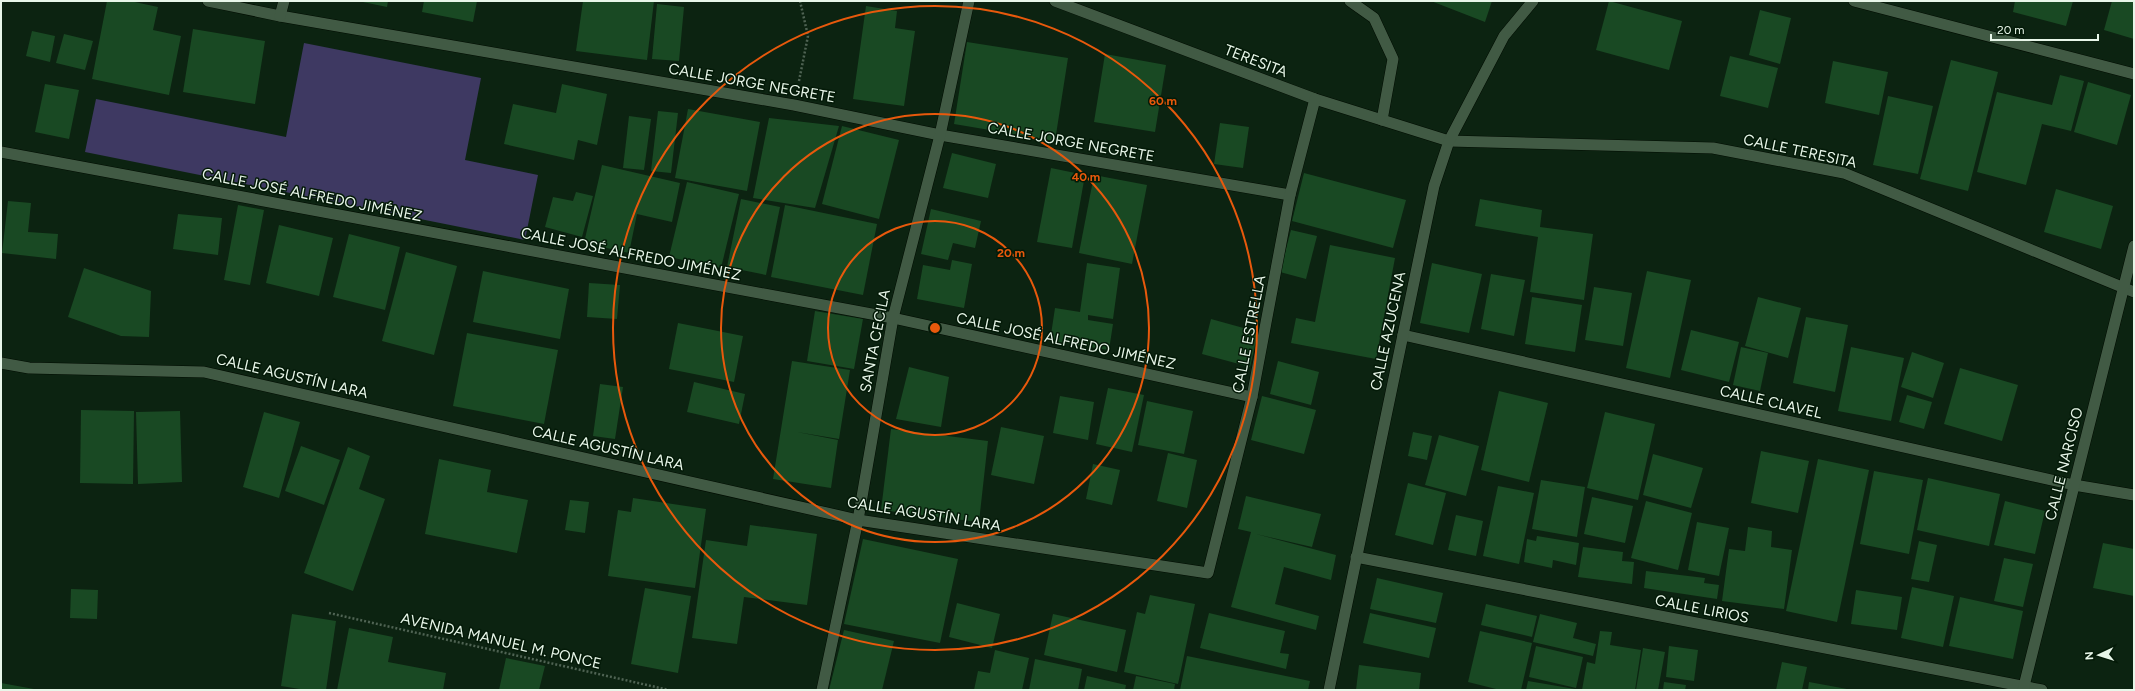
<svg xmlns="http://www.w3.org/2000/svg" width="2135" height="691" viewBox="0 0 2135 691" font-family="Figtree,sans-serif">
	<rect width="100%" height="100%" fill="#0c2311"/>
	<path fill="#3e3962" d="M304,43L481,78L465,160L538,175L525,240L85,152L96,99L286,137Z"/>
	<g fill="#194923">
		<path d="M107,1H130L158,7L153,30L181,36L169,95L92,79Z"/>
		<path d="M358,1H388L387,7Z"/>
		<path d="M424,1H477L473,22L422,12Z"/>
		<path d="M583,1H654L647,60L576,51Z"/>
		<path d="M1431,1H1492L1485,22Z"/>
		<path d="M1609,1L1682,21L1669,70L1596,50Z"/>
		<path d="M2015,1H2073L2066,26L2013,12Z"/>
		<path d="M2112,1H2134V39L2104,30Z"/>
		<path d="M657,4L684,7L679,61L652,59Z"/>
		<path d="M866,6L897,11L895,28L915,31L904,106L853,99Z"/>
		<path d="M1760,10L1791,18L1780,64L1749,55Z"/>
		<path d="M193,29L265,41L255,104L183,92Z"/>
		<path d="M32,31L55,36L50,62L26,56Z"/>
		<path d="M64,34L93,41L85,70L56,63Z"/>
		<path d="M967,42L1068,58L1055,141L954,124Z"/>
		<path d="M1105,54L1166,65L1155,132L1094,122Z"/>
		<path d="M1730,56L1778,68L1768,108L1720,96Z"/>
		<path d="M1951,60L1998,72L1968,191L1920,179Z"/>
		<path d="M1833,61L1888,72L1879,115L1825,103Z"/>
		<path d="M2060,75L2084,81L2071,131L2042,124L2026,185L1977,172L1997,92L2052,105Z"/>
		<path d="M2088,82L2131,95L2117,145L2074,132Z"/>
		<path d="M45,84L79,90L69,139L35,132Z"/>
		<path d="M562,84L607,94L597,145L578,140L574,160L504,144L513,104L556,113Z"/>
		<path d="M1888,96L1933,106L1918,174L1873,165Z"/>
		<path d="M688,109L760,122L747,191L675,178Z"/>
		<path d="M658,111L678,113L671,173L651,171Z"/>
		<path d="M629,116L651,119L644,170L623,168Z"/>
		<path d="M769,118L839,126L815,208L753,198Z"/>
		<path d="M1220,123L1249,127L1243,168L1214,164Z"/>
		<path d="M842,126L899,140L879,219L822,204Z"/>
		<path d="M952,153L996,164L988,198L943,188Z"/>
		<path d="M602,165L680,183L672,222L637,214L629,253L584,243Z"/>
		<path d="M1051,168L1085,175L1072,248L1037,242Z"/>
		<path d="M1304,173L1406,200L1393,248L1292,221Z"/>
		<path d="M1094,175L1147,185L1132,264L1079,253Z"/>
		<path d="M687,182L739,194L721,268L669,257Z"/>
		<path d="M2056,189L2113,206L2101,249L2044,232Z"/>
		<path d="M576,192L593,196L582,237L545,227L553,197L573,201Z"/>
		<path d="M741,199L780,207L766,275L727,267Z"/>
		<path d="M1480,199L1542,210L1540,227L1593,234L1584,300L1530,292L1538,237L1475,226Z"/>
		<path d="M8,201L31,203L28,232L58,234L56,259L2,253Z"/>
		<path d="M238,205L264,210L250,285L224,280Z"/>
		<path d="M785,205L877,224L863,295L771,277Z"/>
		<path d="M931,209L981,221L975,248L953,243L948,260L921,254Z"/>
		<path d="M178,214L222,218L218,255L173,249Z"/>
		<path d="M279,225L333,238L319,296L266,283Z"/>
		<path d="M1291,230L1317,236L1306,279L1280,272Z"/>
		<path d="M349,234L400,247L385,310L333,297Z"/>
		<path d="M1330,245L1395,258L1376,359L1291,343L1296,318L1315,322Z"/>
		<path d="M406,252L457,266L434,355L382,341Z"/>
		<path d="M952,260L972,264L964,308L917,299L923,265L950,270Z"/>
		<path d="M1087,263L1120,268L1113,319L1088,315V320L1113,324L1109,350L1050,341L1055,308L1080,312Z"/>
		<path d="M1432,263L1482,274L1469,333L1420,323Z"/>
		<path d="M84,268L151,291L149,337L121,336L68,317Z"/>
		<path d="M483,271L569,289L560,339L473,322Z"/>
		<path d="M1647,271L1691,280L1670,378L1626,368Z"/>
		<path d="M1491,274L1525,280L1514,336L1481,329Z"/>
		<path d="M589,283L620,285L617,319L587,317Z"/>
		<path d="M1594,287L1632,293L1623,346L1585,340Z"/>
		<path d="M1532,297L1582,305L1575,352L1525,344Z"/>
		<path d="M1758,297L1801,308L1788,358L1745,346Z"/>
		<path d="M815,311L863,319L854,369L807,361Z"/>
		<path d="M1806,317L1848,325L1835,392L1793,383Z"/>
		<path d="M1211,319L1258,332L1250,367L1202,354Z"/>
		<path d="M678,323L743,336L734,382L669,369Z"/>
		<path d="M1691,330L1739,342L1729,382L1681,370Z"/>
		<path d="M467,333L558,350L544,424L453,406Z"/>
		<path d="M1741,347L1768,353L1760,391L1733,385Z"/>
		<path d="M1851,347L1904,358L1891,421L1838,411Z"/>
		<path d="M1912,352L1944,363L1933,398L1901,387Z"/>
		<path d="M792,361L850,370L839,439L797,432L838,440L831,488L773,479Z"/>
		<path d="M1278,361L1319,372L1311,405L1270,394Z"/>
		<path d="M909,367L949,377L941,427L896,419Z"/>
		<path d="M1960,368L2018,385L2002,441L1944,424Z"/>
		<path d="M694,382L745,394L739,424L687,412Z"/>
		<path d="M600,384L623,387L615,439L593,436Z"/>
		<path d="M1108,388L1144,395L1132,452L1096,444Z"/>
		<path d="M1499,391L1548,403L1529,482L1481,470Z"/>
		<path d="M1907,395L1932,402L1924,429L1899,422Z"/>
		<path d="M1060,396L1094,402L1088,440L1053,433Z"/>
		<path d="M1262,396L1316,410L1304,454L1251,440Z"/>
		<path d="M1147,401L1193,411L1184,454L1138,445Z"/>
		<path d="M81,410L134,411L133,484L80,483Z"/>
		<path d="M180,411L182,482L138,484L136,412Z"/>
		<path d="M264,412L300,422L279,498L243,487Z"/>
		<path d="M1605,412L1655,424L1638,500L1587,488Z"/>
		<path d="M1001,427L1044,436L1034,484L991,475Z"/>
		<path d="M891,429L988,441L979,522L881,510Z"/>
		<path d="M1413,432L1432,436L1427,460L1408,456Z"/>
		<path d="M1439,435L1479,446L1466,496L1425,485Z"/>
		<path d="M301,446L340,460L324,505L285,491Z"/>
		<path d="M348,447L370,456L359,489L385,499L353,591L304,573Z"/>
		<path d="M1761,451L1809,461L1798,513L1751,503Z"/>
		<path d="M1168,453L1197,460L1187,508L1157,501Z"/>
		<path d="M1653,454L1703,468L1691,508L1643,495Z"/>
		<path d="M439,459L491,470L487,492L528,500L517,553L425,534Z"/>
		<path d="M1818,459L1869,470L1837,622L1786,611Z"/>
		<path d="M1093,464L1120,470L1112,505L1086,499Z"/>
		<path d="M1874,471L1923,480L1909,554L1860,544Z"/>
		<path d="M1928,478L2000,494L1989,546L1917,530Z"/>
		<path d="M1541,480L1585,487L1577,537L1532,529Z"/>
		<path d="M1408,483L1446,493L1433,545L1395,535Z"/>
		<path d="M1498,486L1534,493L1519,564L1483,556Z"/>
		<path d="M1246,496L1321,514L1312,547L1256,534L1336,555L1331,580L1284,567L1275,604L1319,616L1316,630L1231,607L1251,532L1238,529Z"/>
		<path d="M1592,497L1633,506L1625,543L1584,534Z"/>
		<path d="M633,498L706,509L695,588L608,576L618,510L631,512Z"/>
		<path d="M570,500L589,502L585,533L565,530Z"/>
		<path d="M1646,501L1692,513L1678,570L1631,558Z"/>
		<path d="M2005,501L2045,511L2035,554L1994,545Z"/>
		<path d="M1456,515L1483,521L1476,556L1448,550Z"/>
		<path d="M1697,522L1729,528L1719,576L1688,570Z"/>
		<path d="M750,525L817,534L807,605L744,597L737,644L692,638L706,540L747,546Z"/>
		<path d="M1748,527L1772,531L1771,547L1792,550L1784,609L1722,601L1729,549L1745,551Z"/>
		<path d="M1537,536L1579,543L1576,565L1553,560L1552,568L1524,562L1527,539L1536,541Z"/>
		<path d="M863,539L958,559L940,643L844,624Z"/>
		<path d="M1919,541L1937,545L1929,582L1911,579Z"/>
		<path d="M2103,543L2134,549V596L2093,588Z"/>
		<path d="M1583,547L1623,552L1622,561L1634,562L1632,584L1578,577Z"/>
		<path d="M2004,558L2033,564L2023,607L1994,601Z"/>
		<path d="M1646,571L1705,578L1704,583L1719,585L1717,599L1644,588Z"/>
		<path d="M1377,578L1443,593L1436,623L1370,609Z"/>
		<path d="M1912,587L1954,596L1943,647L1901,638Z"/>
		<path d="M645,588L691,596L678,673L631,664Z"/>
		<path d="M71,589L98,590L97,619L70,618Z"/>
		<path d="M1856,590L1902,597L1897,630L1851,624Z"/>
		<path d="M1150,595L1195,604L1178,684L1124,672L1137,612L1145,614Z"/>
		<path d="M1960,597L2023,611L2013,659L1949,646Z"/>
		<path d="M957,603L1000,614L992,648L949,637Z"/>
		<path d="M1486,604L1537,616L1532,637L1481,625Z"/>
		<path d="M1209,613L1285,631L1280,653L1289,654L1286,669L1200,648Z"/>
		<path d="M1370,613L1436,628L1429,658L1363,643Z"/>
		<path d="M292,614L336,621L326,690H306L281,686Z"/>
		<path d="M1053,614L1126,630L1117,672L1044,655Z"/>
		<path d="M1540,614L1577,623L1573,638L1596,644L1593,656L1533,642Z"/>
		<path d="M349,628L393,637L388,662L446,673L443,690H337Z"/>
		<path d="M844,630L894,641L882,690H829Z"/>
		<path d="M1480,631L1532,643L1521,690H1500L1468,682Z"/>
		<path d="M1600,631L1612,632L1610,645L1641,650L1635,690H1582L1587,662L1595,664Z"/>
		<path d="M1536,646L1583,657L1576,688L1529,677Z"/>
		<path d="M1669,646L1698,650L1694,681L1666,677Z"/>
		<path d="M1643,648L1665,652L1658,690H1636Z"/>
		<path d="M995,650L1029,658L1022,690H974L978,671L990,673Z"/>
		<path d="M1187,656L1310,681L1308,690H1180Z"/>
		<path d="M506,658L545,666L539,690H499Z"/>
		<path d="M1035,659L1082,669L1078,690H1029Z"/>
		<path d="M1782,662L1807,667L1802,690H1776Z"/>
		<path d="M1359,665L1421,673L1419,690H1356Z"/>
		<path d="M1087,676L1126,685L1125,690H1084Z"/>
		<path d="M1136,676L1175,684L1174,690H1133Z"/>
		<path d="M1528,681L1575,689V690H1526Z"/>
		<path d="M1664,682L1686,685L1685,690H1663Z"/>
		<path d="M1809,682L1847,689V690H1808Z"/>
		<path d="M1,683L34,689V690H1Z"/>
	</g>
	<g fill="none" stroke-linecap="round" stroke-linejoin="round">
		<defs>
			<g id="minor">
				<path d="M208,1L280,16L794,105L940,135L1290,195"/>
				<path d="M1055,1L1315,99L1449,141L1713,148L1844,173L2134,292"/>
				<path d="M1350,1L1374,18L1393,59L1382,120"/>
				<path d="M1854,1L2134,74"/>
				<path d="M280,16L284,1"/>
				<path d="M1,152L893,318L1252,397"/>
				<path d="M1403,335L2074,485L2134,495"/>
				<path d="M1,363L29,368L204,372L858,520L1208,573L1252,397L1290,195L1315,99"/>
				<path d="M1356,557L2042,690"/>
				<path d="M822,690L858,520L893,318L940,135L969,1"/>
				<path d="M1329,690L1434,186L1449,141L1504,36L1533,1"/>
				<path d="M2023,690L2134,246"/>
			</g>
		</defs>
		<use href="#minor" stroke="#000c01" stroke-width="12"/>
		<g stroke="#4f6353" stroke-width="2.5" stroke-dasharray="2 2" stroke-linecap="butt">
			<path d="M799,81L808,36L800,1"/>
			<path d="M329,613L669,690"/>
		</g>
		<use href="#minor" stroke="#415a44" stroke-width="11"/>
	</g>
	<g fill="none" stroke="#e8590c" stroke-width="2">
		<circle cx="935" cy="328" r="107"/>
		<circle cx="935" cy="328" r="214"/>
		<circle cx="935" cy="328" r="322"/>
	</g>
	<g text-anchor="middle" stroke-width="3" stroke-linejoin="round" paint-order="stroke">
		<g font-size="15" fill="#e8f6e9" stroke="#041a08">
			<text transform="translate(1256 61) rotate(21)" y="5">TERESITA</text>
			<text transform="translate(752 83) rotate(10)" y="5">CALLE JORGE NEGRETE</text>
			<text transform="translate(1071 142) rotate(10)" y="5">CALLE JORGE NEGRETE</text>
			<text transform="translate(1800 151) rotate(12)" y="5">CALLE TERESITA</text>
			<text transform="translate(312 195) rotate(11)" y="5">CALLE JOSÉ ALFREDO JIMÉNEZ</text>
			<text transform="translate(631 254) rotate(11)" y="5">CALLE JOSÉ ALFREDO JIMÉNEZ</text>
			<text transform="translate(1388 331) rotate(-78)" y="5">CALLE AZUCENA</text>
			<text transform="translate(1249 334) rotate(-79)" y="5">CALLE ESTRELLA</text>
			<text transform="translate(875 341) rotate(-79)" y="5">SANTA CECILA</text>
			<text transform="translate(1066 341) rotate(12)" y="5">CALLE JOSÉ ALFREDO JIMÉNEZ</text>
			<text transform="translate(292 376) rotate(13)" y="5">CALLE AGUSTÍN LARA</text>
			<text transform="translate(1771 402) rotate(13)" y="5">CALLE CLAVEL</text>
			<text transform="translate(608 448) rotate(13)" y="5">CALLE AGUSTÍN LARA</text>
			<text transform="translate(2064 464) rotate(-76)" y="5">CALLE NARCISO</text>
			<text transform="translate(924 514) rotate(9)" y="5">CALLE AGUSTÍN LARA</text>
			<text transform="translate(1702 609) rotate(11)" y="5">CALLE LIRIOS</text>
			<text transform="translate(501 641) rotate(13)" y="5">AVENIDA MANUEL M. PONCE</text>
		</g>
	</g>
	<circle cx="935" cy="328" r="6" fill="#e8590c" stroke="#041a08" stroke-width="2"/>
	<g font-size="12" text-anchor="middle" font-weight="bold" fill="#e8590c" stroke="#041a08" stroke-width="3" stroke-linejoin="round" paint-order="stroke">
		<text x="1163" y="105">60 m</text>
		<text x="1086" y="181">40 m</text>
		<text x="1011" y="257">20 m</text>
	</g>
	<rect width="2135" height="691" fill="none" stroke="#e8f6e9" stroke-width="4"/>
	<g transform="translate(2099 655) rotate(266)" stroke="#041a08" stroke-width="3" paint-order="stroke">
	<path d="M0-3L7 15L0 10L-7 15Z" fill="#e8f6e9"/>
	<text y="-6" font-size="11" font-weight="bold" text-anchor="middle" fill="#e8f6e9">N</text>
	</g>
	<path d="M1991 34v6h107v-6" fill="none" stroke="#e8f6e9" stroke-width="2"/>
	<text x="1997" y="34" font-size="12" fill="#e8f6e9" stroke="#041a08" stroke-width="3" paint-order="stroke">20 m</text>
</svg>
